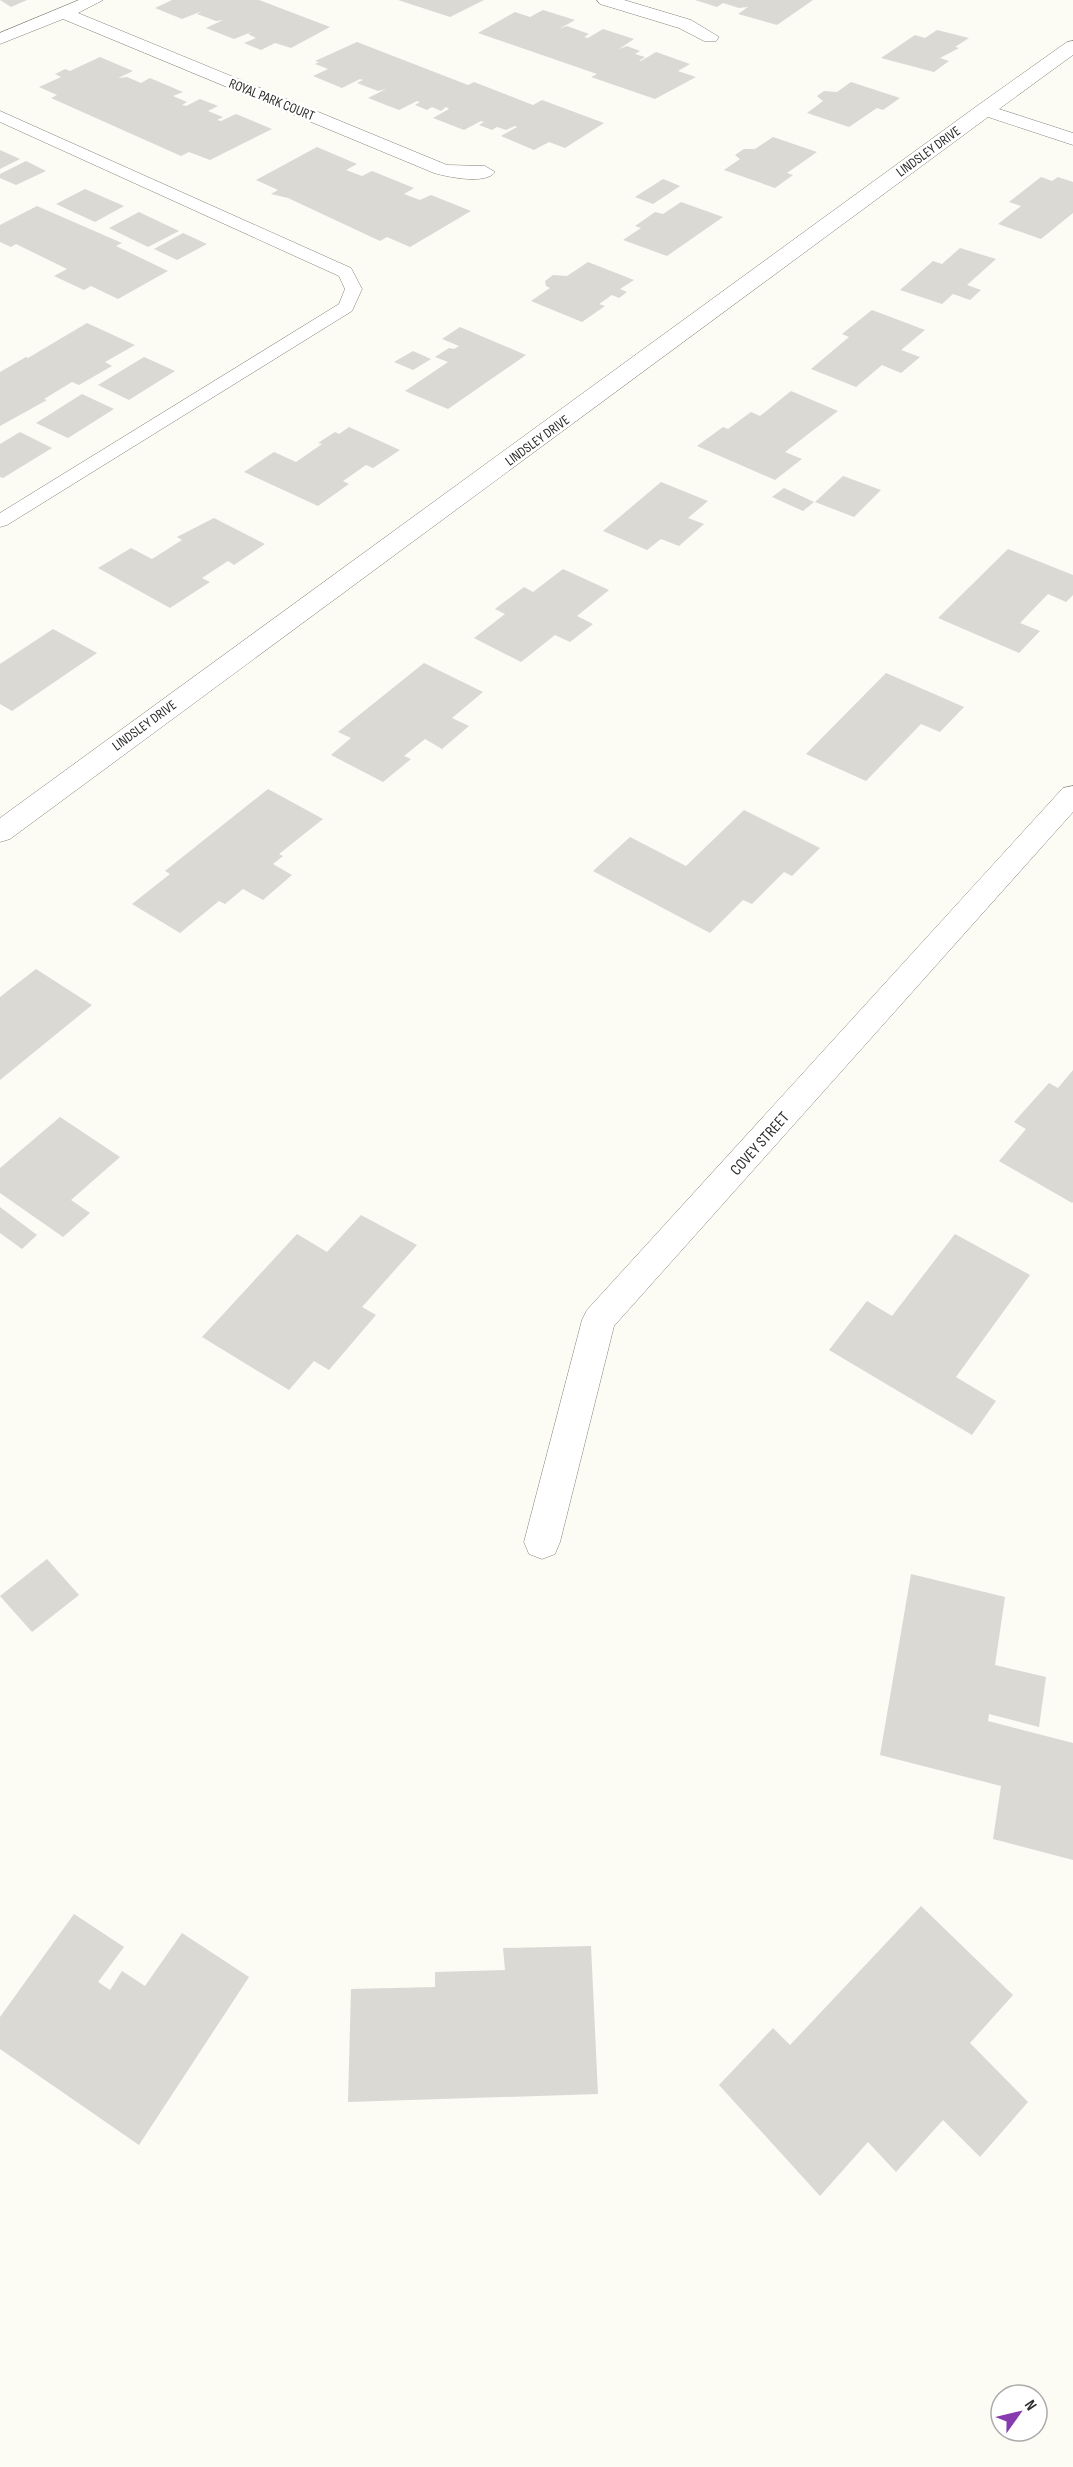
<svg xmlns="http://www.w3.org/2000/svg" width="1073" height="2467" viewBox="0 0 1073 2467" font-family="'Sofia Sans Condensed',sans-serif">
	<rect width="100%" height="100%" fill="#fcfbf4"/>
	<g fill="#dad9d3">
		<path d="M0,0H27L11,7Z"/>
		<path d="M172,0H259L330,27L291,48L275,43L261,50L244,43L256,38L248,34L254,31L234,39L206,28L223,20L216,21L197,14L202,11L182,19L155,8Z"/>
		<path d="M398,0H484L450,17Z"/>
		<path d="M695,0H813L777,25L738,14L748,7L739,8L723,3L717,7Z"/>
		<path d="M543,10L575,20L559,29L567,26L589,34L584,37L588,38L603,29L634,39L619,49L627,46L640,51L635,54L645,57L639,61H641L656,52L690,64L678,71L696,77L655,99L591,77L597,74L478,33L515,12L530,17Z"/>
		<path d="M937,30L969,38L955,47L959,48L940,58L949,61L934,72L881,58L915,35L925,38Z"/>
		<path d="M357,42L468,85L474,82L533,105L542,100L604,123L565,148L549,142L534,150L501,136L517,127L515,126L506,130L497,127L492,130L479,125L484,122L481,121L464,130L433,118L449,109L446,107L441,111L432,107L427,110L415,105L420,102L417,101L399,110L368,98L386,89L378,91L357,83L363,80L360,79L342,88L313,76L328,69L315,64L319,62L315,61Z"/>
		<path d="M100,57L133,71L118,78L127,77L141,83L150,78L183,92L173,96L187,102L182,105L186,106L200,99L218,106L208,111L223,117L217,120L221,121L236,114L272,129L210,160L189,152L181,156L51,98L57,95L39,87L61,77L55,74L65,69L70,71Z"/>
		<path d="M851,82L900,98L883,110L877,108L849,127L807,113L823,101L817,96L824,91L837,92Z"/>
		<path d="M773,137L817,152L787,173L793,175L775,188L724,170L740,159L735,155L744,149H755Z"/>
		<path d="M317,147L357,164L346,170L362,176L372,171L414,188L404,194L420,200L431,195L471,211L410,247L387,237L380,241L288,198L271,194L278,190L256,180Z"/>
		<path d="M0,150L20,159L0,169Z"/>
		<path d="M26,161L46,171L16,185L0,178V174Z"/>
		<path d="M1041,177L1052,181L1058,177L1073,182V213L1041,239L998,224L1021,206L1009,202Z"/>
		<path d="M663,179L680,186L653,204L635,197Z"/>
		<path d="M85,189L124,206L95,222L56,204Z"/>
		<path d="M681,202L723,217L667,256L623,240L641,228L635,226L655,212L663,214Z"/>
		<path d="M37,206L122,243L116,246L168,271L118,299L91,286L84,290L54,276L67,269L16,244L11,247L0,242V225Z"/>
		<path d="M139,212L179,231L148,247L109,228Z"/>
		<path d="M183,233L207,244L177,260L154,249Z"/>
		<path d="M960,248L996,259L967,285L981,290L970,300L953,294L942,304L900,290L933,261L942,264Z"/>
		<path d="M588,262L634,280L620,289L627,292L619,298L612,295L599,304L605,306L582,322L531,301L550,288L546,286L545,281L553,275L567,276Z"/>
		<path d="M872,310L925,330L901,350L920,357L901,373L882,365L856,387L811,369L849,337L842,334Z"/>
		<path d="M87,323L135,345L105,362L112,366L79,385L72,382L44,399L47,400L0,426V372L26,357L28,358Z"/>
		<path d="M460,327L526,355L448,409L405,391L448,362L435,357L449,348L454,349L459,346L442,339Z"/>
		<path d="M413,351L431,359L413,370L394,362Z"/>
		<path d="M144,357L175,371L129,400L98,385Z"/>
		<path d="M791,391L838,411L785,452L802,459L775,480L697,446L723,427L728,429L751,412L760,416Z"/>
		<path d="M82,394L114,409L68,438L36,423Z"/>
		<path d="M349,427L400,450L373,468L366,465L343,481L349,484L318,506L244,472L274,452L296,462L322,444L318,443L335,432L339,434Z"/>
		<path d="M20,432L52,448L3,478L0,477V444Z"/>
		<path d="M843,476L881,490L854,517L815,502Z"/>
		<path d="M661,482L708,501L688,518L704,524L679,546L661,539L647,550L603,531Z"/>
		<path d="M784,488L814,502L803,511L772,497Z"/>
		<path d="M214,518L265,544L234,565L228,561L202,578L210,582L170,608L98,568L131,548L152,559L182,540L177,537Z"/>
		<path d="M1008,549L1073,575V595L1066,602L1048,594L1020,623L1040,631L1019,653L938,618Z"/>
		<path d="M563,569L609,590L577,616L593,624L570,642L555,635L521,662L474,638L505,614L495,609L524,587L533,592Z"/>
		<path d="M53,629L97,653L12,711L0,704V664Z"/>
		<path d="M424,663L483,692L452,718L469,726L442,749L425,739L404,756L411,759L383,782L331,755L351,738L338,732Z"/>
		<path d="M886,673L964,707L940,732L921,724L866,781L806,754Z"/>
		<path d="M268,789L323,819L279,854L283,856L273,864L292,875L263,900L243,889L225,904L219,901L180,933L132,904L170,874L165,871Z"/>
		<path d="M744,810L820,848L792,876L784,872L752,904L743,900L710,933L593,871L630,837L686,866Z"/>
		<path d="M36,969L92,1005L0,1080V997Z"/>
		<path d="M1073,1070V1202L1072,1203L999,1161L1026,1129L1014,1122L1049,1083L1058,1088Z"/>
		<path d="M60,1117L120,1157L71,1200L90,1213L63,1237L0,1193V1168Z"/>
		<path d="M0,1207L37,1235L22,1249L0,1233Z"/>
		<path d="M361,1215L417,1245L362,1307L376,1315L329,1370L314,1361L289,1390L202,1337L297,1234L327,1252Z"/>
		<path d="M955,1234L1030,1275L956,1377L996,1401L972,1435L829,1350L867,1301L892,1316Z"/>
		<path d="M47,1559L79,1595L32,1632L0,1596Z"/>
		<path d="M911,1574L1005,1597L995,1665L1046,1677L1039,1727L989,1714L988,1721L1073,1743V1860L993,1839L1001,1786L880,1755Z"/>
		<path d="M921,1906L1013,1995L970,2043L1028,2102L980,2157L943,2120L896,2172L868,2142L820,2196L719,2085L773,2028L790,2045Z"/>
		<path d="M74,1914L124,1947L98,1982L110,1990L122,1971L145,1986L182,1933L249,1977L139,2145L0,2049V2017Z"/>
		<path d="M591,1946L598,2094L348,2102L351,1989L435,1987V1972L505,1970L503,1948Z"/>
	</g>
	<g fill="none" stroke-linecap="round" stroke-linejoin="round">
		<defs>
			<path id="service" d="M0,111L351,268L362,289L352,311L7,525L0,527V513L339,304L345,289L339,276L0,122Z"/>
			<g id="minor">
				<path d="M79,0H103L78,13L447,165L485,166L495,172C486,185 448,177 434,173L63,19L0,44V33Z"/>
				<path d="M597,0H624L691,20L719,37L716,41H704L679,28L600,4Z"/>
				<path d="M1073,41V55L999,109L1073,133V145L988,117L10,839L0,842V818L977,106L1067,42Z"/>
				<path d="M1073,786V812L614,1326L560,1542L555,1554L542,1559L529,1554L524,1542L582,1320L587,1310L1063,788Z"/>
			</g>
		</defs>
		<use href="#service" stroke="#82817b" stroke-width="1"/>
		<use href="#minor" stroke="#82817b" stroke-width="1"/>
		<use href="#service" fill="#fff" fill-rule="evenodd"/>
		<use href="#minor" fill="#fff" fill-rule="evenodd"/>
	</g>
	<g text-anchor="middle" stroke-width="5" stroke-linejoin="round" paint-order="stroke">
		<g font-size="14" fill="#2d2c2a" stroke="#fff">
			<text transform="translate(272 99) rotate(22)" y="5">ROYAL PARK COURT</text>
			<text transform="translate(928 151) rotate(-36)" y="5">LINDSLEY DRIVE</text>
			<text transform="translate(537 440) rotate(-36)" y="5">LINDSLEY DRIVE</text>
			<text transform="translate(144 725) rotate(-36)" y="5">LINDSLEY DRIVE</text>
		</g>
		<g font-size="16" fill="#2d2c2a" stroke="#fff">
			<text transform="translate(759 1143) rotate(-48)" y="6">COVEY STREET</text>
		</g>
	</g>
	<g transform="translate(1019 2413) rotate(56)"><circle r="28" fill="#ffffff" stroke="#ababaa" stroke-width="1.5"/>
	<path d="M0-4.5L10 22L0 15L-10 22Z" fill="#863cae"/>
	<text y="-9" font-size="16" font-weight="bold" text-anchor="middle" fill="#2d2c2a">N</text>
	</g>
</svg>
